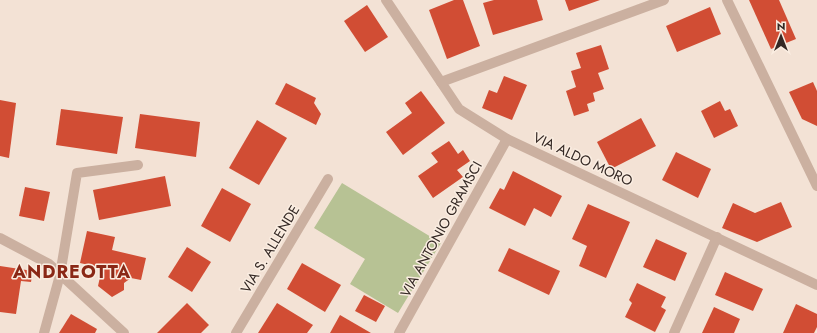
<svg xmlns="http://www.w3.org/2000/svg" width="817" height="333" viewBox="0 0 817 333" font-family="Jost,sans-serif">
	<rect width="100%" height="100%" fill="#f3e2d5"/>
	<path fill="#b7c294" d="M342,183L441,243L398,313L350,284L365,259L314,228Z"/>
	<g fill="#d14d34">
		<path d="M454,0H463L480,46L447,59L429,10Z"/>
		<path d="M494,0H537L543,20L493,35L483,3Z"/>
		<path d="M565,0H600L569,11Z"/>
		<path d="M749,0H779L796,39L771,49Z"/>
		<path d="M367,5L388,37L365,52L344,21Z"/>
		<path d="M710,7L721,34L677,52L666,26Z"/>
		<path d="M601,45L609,69L598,73L604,89L593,93L595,101L587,104L589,111L574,116L566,91L576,87L571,71L581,68L576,53Z"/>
		<path d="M504,76L527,85L512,120L482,108L489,90L497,93Z"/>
		<path d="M813,82L817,91V126L802,119L789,92Z"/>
		<path d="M286,83L316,98L314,103L321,114L316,125L275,104Z"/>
		<path d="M421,91L445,123L403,155L386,132L412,113L405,103Z"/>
		<path d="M0,100L16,103L9,158L0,156Z"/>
		<path d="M720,101L725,111L730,109L738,126L714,138L701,111Z"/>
		<path d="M61,109L123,117L117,154L56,145Z"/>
		<path d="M140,114L200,122L196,157L135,148Z"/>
		<path d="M641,118L656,146L611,169L597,142Z"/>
		<path d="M257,120L287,138L259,185L229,168Z"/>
		<path d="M449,141L458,154L463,150L470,161L457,170L463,177L433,198L418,176L438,162L431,153Z"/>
		<path d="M676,152L711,169L698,198L662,180Z"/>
		<path d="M513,171L562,196L551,217L534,208L525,226L489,208L500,188L504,190Z"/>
		<path d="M165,176L171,206L99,220L93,190Z"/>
		<path d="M25,187L50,192L44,221L19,216Z"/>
		<path d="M222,188L251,204L230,242L201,226Z"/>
		<path d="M781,202L792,227L757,242L722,228L733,203L755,213Z"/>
		<path d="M588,204L630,222L606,278L579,266L587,246L572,239Z"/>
		<path d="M87,231L115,237L112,250L146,258L141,280L131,278L124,283V290L112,297L98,286L102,268L80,263Z"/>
		<path d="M656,239L687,253L675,281L643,267Z"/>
		<path d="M187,247L211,262L192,292L168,277Z"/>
		<path d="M509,248L560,271L549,295L498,271Z"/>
		<path d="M302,263L341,285L325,312L287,289Z"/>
		<path d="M0,266L33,271L31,282L21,281L16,314L0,312Z"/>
		<path d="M725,272L763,289L753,311L715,295Z"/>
		<path d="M637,283L666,297L661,307L666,310L655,332L625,317L632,303L629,300Z"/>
		<path d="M364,295L385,306L376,322L355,311Z"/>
		<path d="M187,303L209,325L201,333H157Z"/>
		<path d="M277,303L313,325L307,333H258Z"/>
		<path d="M796,304L817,314V327L814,333H783Z"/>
		<path d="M714,307L740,319L734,333H702Z"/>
		<path d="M71,314L97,329L95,333H59Z"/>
		<path d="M340,315L371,333H330Z"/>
	</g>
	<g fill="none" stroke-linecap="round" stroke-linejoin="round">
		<g stroke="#cbb0a0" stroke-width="10">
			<path d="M386,0L459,109L507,139L817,285"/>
			<path d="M727,0L817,186"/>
			<path d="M441,82L664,0"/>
			<path d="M0,238L49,264L124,333"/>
			<path d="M44,333L60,275L77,173L138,165"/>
			<path d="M236,333L328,179"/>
			<path d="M399,333L507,139"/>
			<path d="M674,333L717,237"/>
		</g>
	</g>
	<g text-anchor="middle" stroke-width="3" stroke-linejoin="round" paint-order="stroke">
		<g font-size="14" fill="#342824" stroke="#faede1">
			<text transform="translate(583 159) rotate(25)" y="5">VIA ALDO MORO</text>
			<text transform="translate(441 229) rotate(-61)" y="5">VIA ANTONIO GRAMSCI</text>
			<text transform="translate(270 249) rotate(-59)" y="5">VIA S. ALLENDE</text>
		</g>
		<g font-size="18" font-weight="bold" letter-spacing="1" fill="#8a2816" stroke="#faede1">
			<text x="72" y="278">ANDREOTTA</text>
		</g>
	</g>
	<g transform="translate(781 36)" stroke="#faede1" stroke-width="3" paint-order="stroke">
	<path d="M0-3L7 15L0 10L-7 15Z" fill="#342824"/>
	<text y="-6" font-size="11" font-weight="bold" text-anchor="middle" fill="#342824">N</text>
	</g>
</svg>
